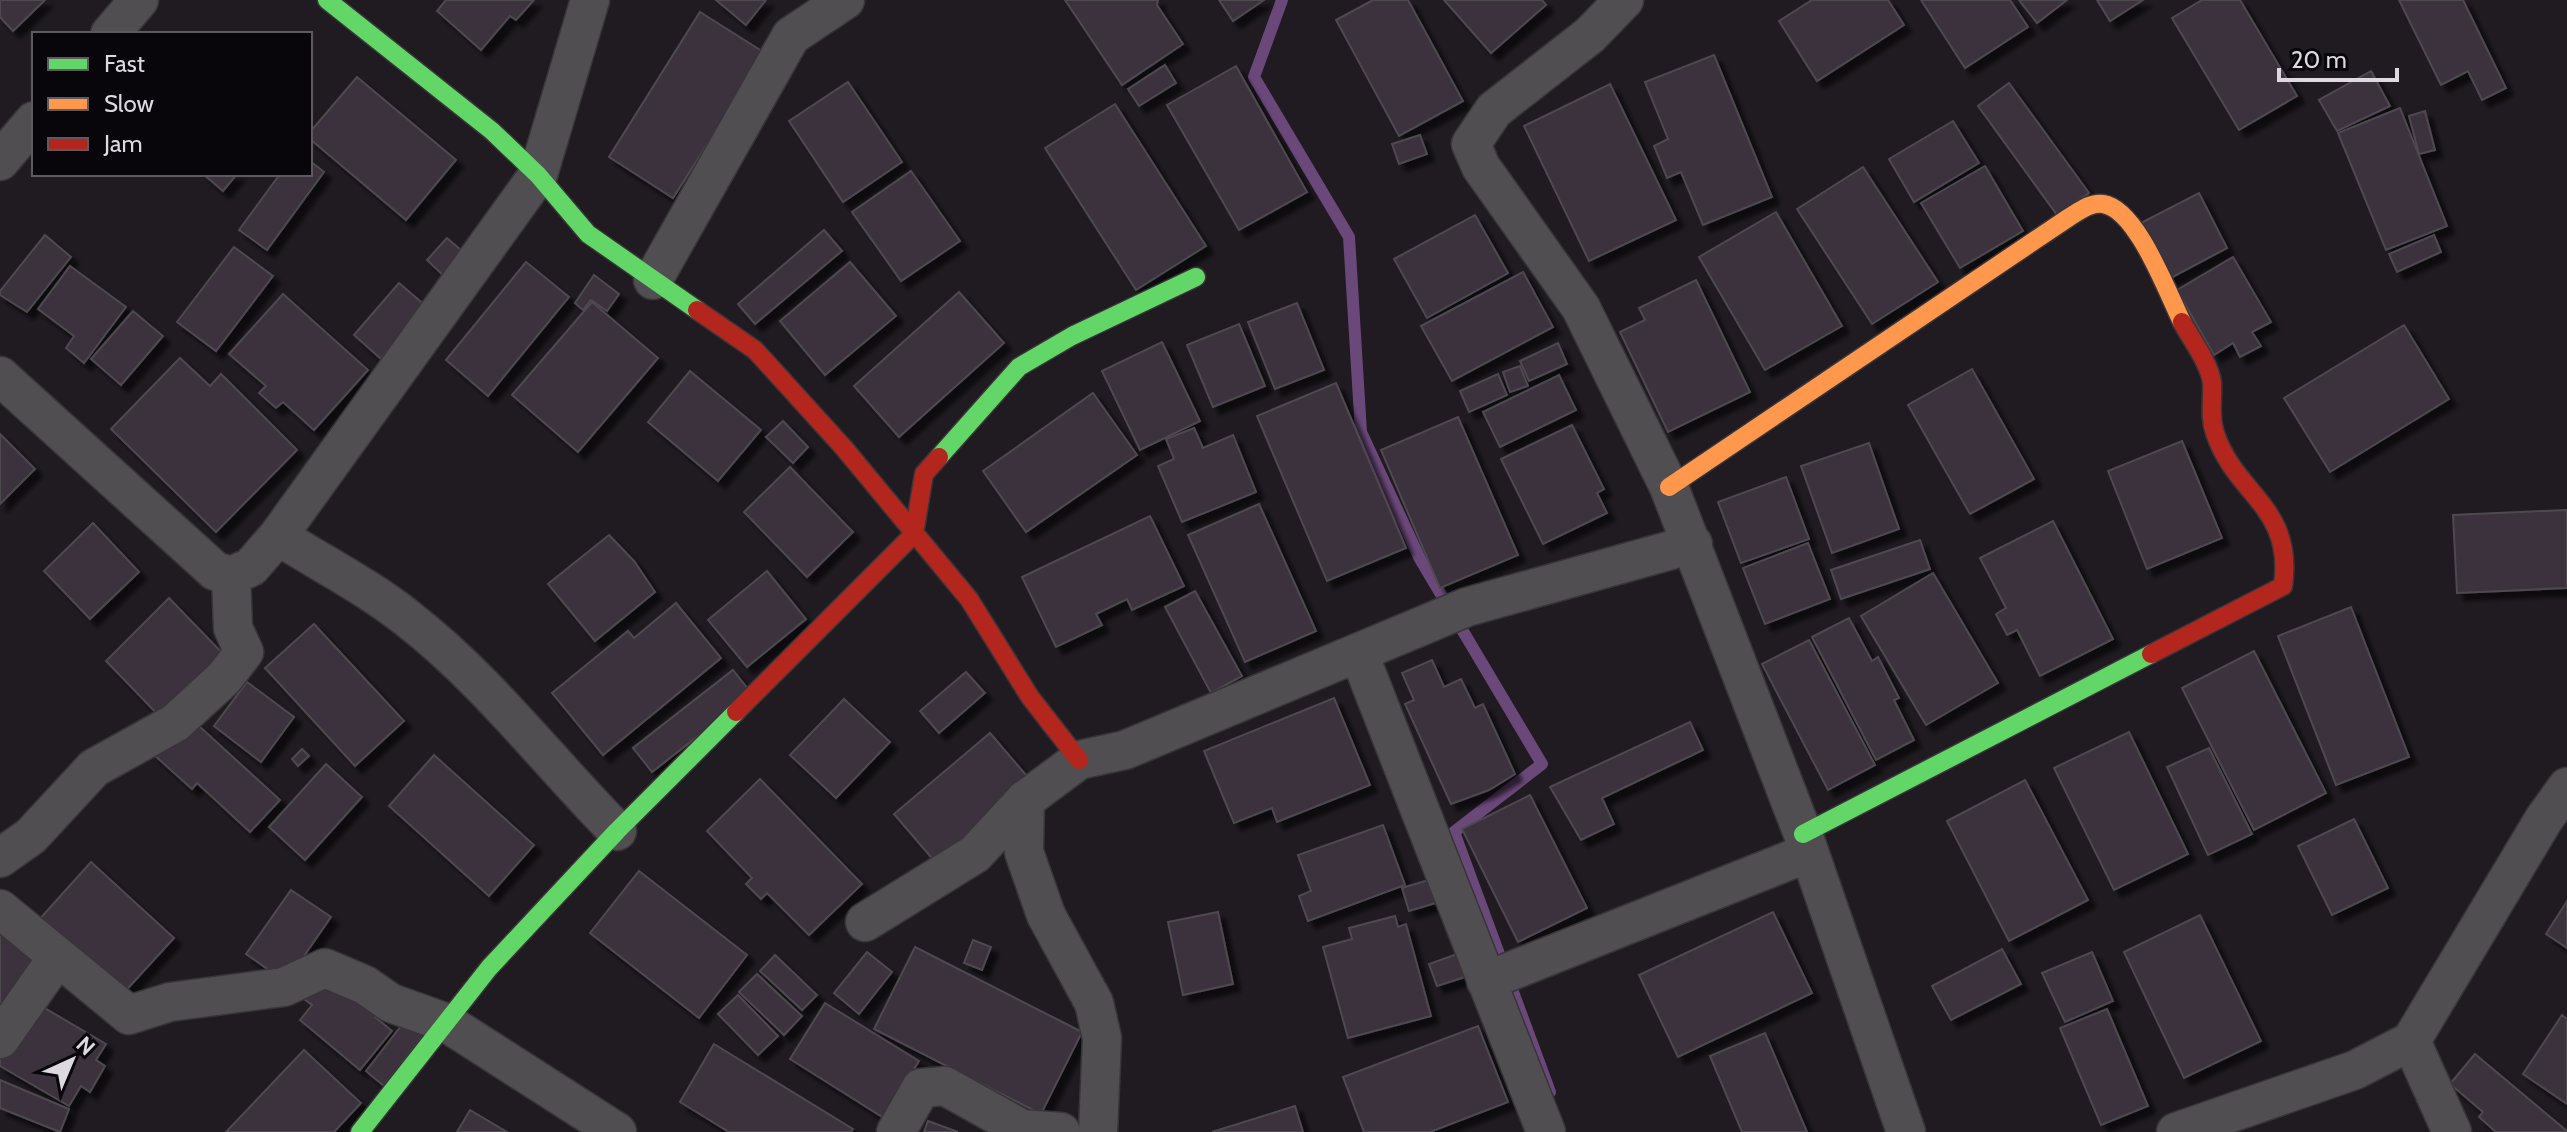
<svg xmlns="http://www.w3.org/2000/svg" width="2567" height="1132" viewBox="0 0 2567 1132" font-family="Cabin,sans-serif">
	<defs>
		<filter id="shadow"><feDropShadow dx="7" dy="7" stdDeviation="2" flood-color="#0009"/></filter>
	</defs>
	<rect width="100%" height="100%" fill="#1f1b21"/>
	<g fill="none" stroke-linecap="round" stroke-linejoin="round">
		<path stroke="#6b487a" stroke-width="12" d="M1282,0L1254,77L1349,237L1361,432L1420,559L1542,764L1454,832L1550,1092"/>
	</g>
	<g fill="#3a313e" stroke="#4d4a4f" stroke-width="2" filter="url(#shadow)">
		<path d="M0,0H45L13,31L0,17Z"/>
		<path d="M446,0H534L516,20L510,16L481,50L437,11Z"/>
		<path d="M716,0H766L746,25Z"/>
		<path d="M1065,0H1158L1157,5L1183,44L1122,85Z"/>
		<path d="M1219,0H1264L1233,21Z"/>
		<path d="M1373,0H1408L1463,101L1399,136L1336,20Z"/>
		<path d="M1444,0H1542L1546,5L1491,53Z"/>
		<path d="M1812,0H1888L1904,25L1817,81L1779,21Z"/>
		<path d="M1921,0H2010L2028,27L1965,68Z"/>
		<path d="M2019,0H2067L2037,23Z"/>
		<path d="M2097,0H2143L2110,21Z"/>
		<path d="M2202,0H2240L2297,96L2239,130L2172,18Z"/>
		<path d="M2399,0H2463L2506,88L2482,100L2468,71L2441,85Z"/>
		<path d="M700,12L765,53L673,198L609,157Z"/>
		<path d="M1714,55L1772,197L1703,225L1681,172L1667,178L1654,146L1668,139L1645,82Z"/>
		<path d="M1165,65L1176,83L1139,106L1128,89Z"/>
		<path d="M1236,66L1307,192L1239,230L1167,105Z"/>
		<path d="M2371,71L2390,106L2337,131L2319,100Z"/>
		<path d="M357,77L456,160L406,220L310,139V132Z"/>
		<path d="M848,82L902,162L843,202L789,121Z"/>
		<path d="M2009,83L2089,193L2057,215L1978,106Z"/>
		<path d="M1610,84L1676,220L1589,261L1524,126Z"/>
		<path d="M1115,104L1206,246L1136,290L1045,148Z"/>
		<path d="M2400,108L2447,226L2386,250L2338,133Z"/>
		<path d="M2425,111L2435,150L2419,154L2409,116Z"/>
		<path d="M1953,121L1979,163L1914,202L1889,159Z"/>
		<path d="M1420,135L1427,154L1399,164L1392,144Z"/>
		<path d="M310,161L324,172L267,250L239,230L280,174H310Z"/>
		<path d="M1985,166L2023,231L1960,268L1921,203Z"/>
		<path d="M1863,167L1938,282L1872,324L1797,209Z"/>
		<path d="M911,171L960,241L901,281L852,212Z"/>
		<path d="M203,174H237L223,191Z"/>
		<path d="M2199,193L2227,248L2169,279L2139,224Z"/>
		<path d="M1776,212L1842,326L1765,370L1699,257Z"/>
		<path d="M1475,215L1508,273L1427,318L1394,259Z"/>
		<path d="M824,230L842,251L755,324L738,304Z"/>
		<path d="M45,235L71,257L27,312L0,295V291Z"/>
		<path d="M2434,235L2441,252L2397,272L2389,254Z"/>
		<path d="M447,238L469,257L448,280L427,260Z"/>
		<path d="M234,247L273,276L216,351L177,322Z"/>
		<path d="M2233,257L2271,322L2252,332L2261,346L2240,357L2233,343L2214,355L2177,290Z"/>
		<path d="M526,262L569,297L488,396L446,360Z"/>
		<path d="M850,262L896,316L825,375L780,321Z"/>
		<path d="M70,266L126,307L84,363L66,348L74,336L38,309Z"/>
		<path d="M1523,272L1553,327L1452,381L1421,326Z"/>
		<path d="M594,275L619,294L607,311L591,300L583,310L575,303Z"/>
		<path d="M1696,280L1750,392L1668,432L1620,332L1645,320L1639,308Z"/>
		<path d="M399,283L426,306L381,359L354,335Z"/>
		<path d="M959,292L1004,343L899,437L854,386Z"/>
		<path d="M283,294L368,370L314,430L283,402L276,408L259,393L266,386L229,354Z"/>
		<path d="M592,302L658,358L578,452L512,395Z"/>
		<path d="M1297,303L1324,370L1275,389L1248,322Z"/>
		<path d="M133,311L163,336L121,385L91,359Z"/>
		<path d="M1239,324L1265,386L1213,407L1187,345Z"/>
		<path d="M2404,325L2449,399L2330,472L2284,398Z"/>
		<path d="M1162,342L1200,421L1140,450L1102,371Z"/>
		<path d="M1558,343L1567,364L1529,381L1520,361Z"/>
		<path d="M180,358L210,386L221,374L297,450L216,532L111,429Z"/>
		<path d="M1520,366L1528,386L1510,392L1503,372Z"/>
		<path d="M1972,369L2034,479L1970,514L1908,405Z"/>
		<path d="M690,371L761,430L718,481L648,422Z"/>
		<path d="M1498,374L1507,395L1469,412L1460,391Z"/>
		<path d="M1559,375L1576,410L1500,447L1483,412Z"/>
		<path d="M1336,383L1406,548L1327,581L1257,416Z"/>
		<path d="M1093,393L1137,455L1026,532L983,471Z"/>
		<path d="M1458,417L1518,555L1440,588L1381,450Z"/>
		<path d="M783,421L808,447L793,463L766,437Z"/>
		<path d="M1572,425L1604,489L1597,493L1607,513L1543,544L1501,459Z"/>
		<path d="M1194,428L1203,448L1233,435L1256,492L1182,522L1158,466L1174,459L1166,439Z"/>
		<path d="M0,434L35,469L0,504Z"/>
		<path d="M2182,441L2222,538L2147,569L2108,471Z"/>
		<path d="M1869,443L1899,529L1832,553L1801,466Z"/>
		<path d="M790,467L853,532L807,577L744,512Z"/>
		<path d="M1786,477L1809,539L1741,563L1718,502Z"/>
		<path d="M1259,504L1316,631L1245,662L1188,535Z"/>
		<path d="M2567,510V588L2457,593L2453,515Z"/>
		<path d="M1150,516L1184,586L1132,610L1127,599L1096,614L1102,625L1056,647L1022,577Z"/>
		<path d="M2053,521L2113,639L2040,676L2017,630L2007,635L1996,614L2006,608L1980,558Z"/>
		<path d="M93,523L139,572L90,619L44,571Z"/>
		<path d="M609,535L634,561L655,592L595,641L548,584Z"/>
		<path d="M1920,540L1930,569L1841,599L1831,570Z"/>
		<path d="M1808,543L1830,599L1765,624L1743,568Z"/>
		<path d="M767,571L806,619L747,667L708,620Z"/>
		<path d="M1933,573L1998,683L1926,725L1861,616Z"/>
		<path d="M1195,591L1242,676L1211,693L1165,607Z"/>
		<path d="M169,598L229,660L166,723L106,661Z"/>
		<path d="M676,603L721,658L603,755L552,693L628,631L634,638Z"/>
		<path d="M2351,607L2409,757L2336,785L2278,636Z"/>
		<path d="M1849,618L1872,661L1878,657L1899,698L1894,700L1914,740L1876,760L1812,637Z"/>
		<path d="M314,624L404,721L355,766L265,668Z"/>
		<path d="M1809,640L1875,765L1828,790L1762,664Z"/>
		<path d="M2254,651L2326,793L2254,830L2182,688Z"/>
		<path d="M1432,660L1444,687L1461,679L1475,708L1483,704L1515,774L1489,790L1451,804L1405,704L1414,700L1402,673Z"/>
		<path d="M733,670L752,694L652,772L633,748Z"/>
		<path d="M966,672L985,693L939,733L920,711Z"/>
		<path d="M247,682L294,717L261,762L214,726Z"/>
		<path d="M1334,698L1370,785L1277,822L1272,808L1234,823L1204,751Z"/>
		<path d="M844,699L890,742L836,798L790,755Z"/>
		<path d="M188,716L280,800L250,832L197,783L192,789L153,754Z"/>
		<path d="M1690,722L1703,750L1602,798L1614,824L1581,840L1550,787Z"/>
		<path d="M2129,732L2188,854L2114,890L2054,768Z"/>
		<path d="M990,733L1032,782L936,863L894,814Z"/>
		<path d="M2209,748L2252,834L2208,855L2167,767Z"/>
		<path d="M302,749L309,756L298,766L292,759Z"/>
		<path d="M434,755L534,845L489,896L389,806Z"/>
		<path d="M326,764L362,797L305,860L269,827Z"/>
		<path d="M760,779L862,884L809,935L767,893L761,899L746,884L752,878L707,831Z"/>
		<path d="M2025,780L2088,900L2009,941L1947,821Z"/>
		<path d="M1530,795L1587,908L1518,942L1462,829Z"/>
		<path d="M2354,819L2388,888L2332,915L2298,846Z"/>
		<path d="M1383,825L1405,885L1308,921L1299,896L1311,891L1298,855Z"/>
		<path d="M91,862L174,938L119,998L37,922Z"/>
		<path d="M639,871L747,955L699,1018L590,933Z"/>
		<path d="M1432,879L1439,902L1409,911L1402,888Z"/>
		<path d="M291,890L331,917L286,982L246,954Z"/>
		<path d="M2567,901V948L2546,934Z"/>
		<path d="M1218,912L1233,984L1183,995L1168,922Z"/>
		<path d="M1773,912L1812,993L1678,1057L1639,975Z"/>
		<path d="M2200,915L2261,1041L2184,1078L2124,952Z"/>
		<path d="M1395,916L1398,927L1406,924L1431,1016L1348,1038L1323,947L1352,939L1349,928Z"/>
		<path d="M0,933L52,961L14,1012L0,1002Z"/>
		<path d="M973,940L991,947L982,970L964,963Z"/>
		<path d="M915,947L1082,1032L1041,1114L874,1029Z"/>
		<path d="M2002,949L2021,984L1951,1020L1932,986Z"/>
		<path d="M867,952L892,972L859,1014L834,993Z"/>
		<path d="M2092,952L2113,1001L2065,1022L2042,973Z"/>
		<path d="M1457,954L1465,977L1437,986L1429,964Z"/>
		<path d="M775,955L817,995L802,1010L760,971Z"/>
		<path d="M757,974L802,1016L784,1035L739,992Z"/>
		<path d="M323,976L384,1007L375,1017L392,1031L360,1070L300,1020L312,1005L304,999Z"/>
		<path d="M738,995L778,1036L758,1055L718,1014Z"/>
		<path d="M31,1000L106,1044L96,1060L105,1066L90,1092L81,1086L69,1106L0,1066V1043Z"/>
		<path d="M825,1003L919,1061L884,1118L790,1059Z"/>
		<path d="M2107,1009L2148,1106L2101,1125L2060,1028Z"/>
		<path d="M2562,1015L2567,1019V1104L2523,1074Z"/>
		<path d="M405,1021L423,1036L384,1086L366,1071Z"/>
		<path d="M1478,1026L1508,1102L1430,1132H1364L1343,1077Z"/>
		<path d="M1765,1033L1807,1132H1742L1710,1056Z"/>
		<path d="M714,1044L853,1129L851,1132H729L680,1102Z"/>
		<path d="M304,1050L361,1103L334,1132H226Z"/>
		<path d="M2475,1054L2567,1131V1132H2496L2479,1117L2483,1112L2450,1084Z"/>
		<path d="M0,1080L69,1109L60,1132L0,1108Z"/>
		<path d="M1295,1106L1303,1132H1212Z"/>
		<path d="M470,1110L507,1132H457Z"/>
		<path d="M928,1121L958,1132H924Z"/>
	</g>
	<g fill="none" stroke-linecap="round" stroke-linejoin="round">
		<defs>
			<g id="street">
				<path d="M1624,0L1590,35L1494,110L1471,144L1481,167L1581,308L1669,487L1803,834L1906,1132"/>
				<path d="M110,34L139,0"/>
				<path d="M0,161L34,121"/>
				<path d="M653,280L791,36L845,0"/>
				<path d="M0,376L215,571L231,576L251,567L278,536L538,175L590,0"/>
				<path d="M278,536C321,563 368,587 407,618C486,679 547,760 617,831"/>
				<path d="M1359,654L1546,1132"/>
				<path d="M1025,800L1024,852L1046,915L1094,1003L1102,1038L1098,1132"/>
				<path d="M0,858L31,836L94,768L175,723L224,678L244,652L233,628L231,576"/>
				<path d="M0,909L129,1015L170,1002L284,987L325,968L365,985L391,1003L447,1023L617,1132"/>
				<path d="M865,922L975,854L1025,800L1079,760L1125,750L1467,607L1693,544"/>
				<path d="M1486,981L1808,853"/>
				<path d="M0,1039L57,958"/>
				<path d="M2411,1041L2452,1132"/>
				<path d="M896,1132L921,1088L945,1086L1022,1129L1061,1132"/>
				<path d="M2176,1132L2355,1070L2411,1041L2544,819L2567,787"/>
			</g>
			<g id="fast">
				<path d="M327,0L492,131L538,175L588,234L697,310"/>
				<path d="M939,457L1019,367L1072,336L1196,277"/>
				<path d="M1803,834L2151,654"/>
				<path d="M360,1132L489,968L617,831L736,712"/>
			</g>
			<path id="slow" d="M1669,487L2068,218C2078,212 2090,202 2103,204C2137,209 2167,292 2182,322"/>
			<g id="jam">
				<path d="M697,310L755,350L844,448L969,599L1030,697L1079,760"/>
				<path d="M2151,654L2283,586C2294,506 2236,496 2215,433C2209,416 2213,400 2212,383C2210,364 2191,339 2182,322"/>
				<path d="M736,712L914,534L924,474L939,457"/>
			</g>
		</defs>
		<use href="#street" stroke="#383539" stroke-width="41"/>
		<use href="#fast" stroke="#383539" stroke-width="21"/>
		<use href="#slow" stroke="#383539" stroke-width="21"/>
		<use href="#jam" stroke="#383539" stroke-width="21"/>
		<use href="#street" stroke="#514e52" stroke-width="38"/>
		<use href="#fast" stroke="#63d668" stroke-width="18"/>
		<use href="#slow" stroke="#ff974d" stroke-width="18"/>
		<use href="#jam" stroke="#b3261e" stroke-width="18"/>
	</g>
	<rect x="32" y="32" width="280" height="144" fill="#08060a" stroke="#5e5a60" stroke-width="2"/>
	<rect x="48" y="58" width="40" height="12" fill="#63d668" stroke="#5e5a60" stroke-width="2"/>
	<text x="104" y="72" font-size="24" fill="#ded9e1">Fast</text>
	<rect x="48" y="98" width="40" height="12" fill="#ff974d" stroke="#5e5a60" stroke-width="2"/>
	<text x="104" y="112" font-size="24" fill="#ded9e1">Slow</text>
	<rect x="48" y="138" width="40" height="12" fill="#b3261e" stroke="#5e5a60" stroke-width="2"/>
	<text x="104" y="152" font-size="24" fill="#ded9e1">Jam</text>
	<g transform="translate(72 1060) rotate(44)" stroke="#08060a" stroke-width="6" paint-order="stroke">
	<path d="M0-6L14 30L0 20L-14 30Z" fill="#ded9e1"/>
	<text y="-12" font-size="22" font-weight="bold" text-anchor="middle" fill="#ded9e1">N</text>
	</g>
	<path d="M2279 68v12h118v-12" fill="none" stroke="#ded9e1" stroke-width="4"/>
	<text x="2291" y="68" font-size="24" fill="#ded9e1" stroke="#08060a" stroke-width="6" paint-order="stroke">20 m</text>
</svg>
